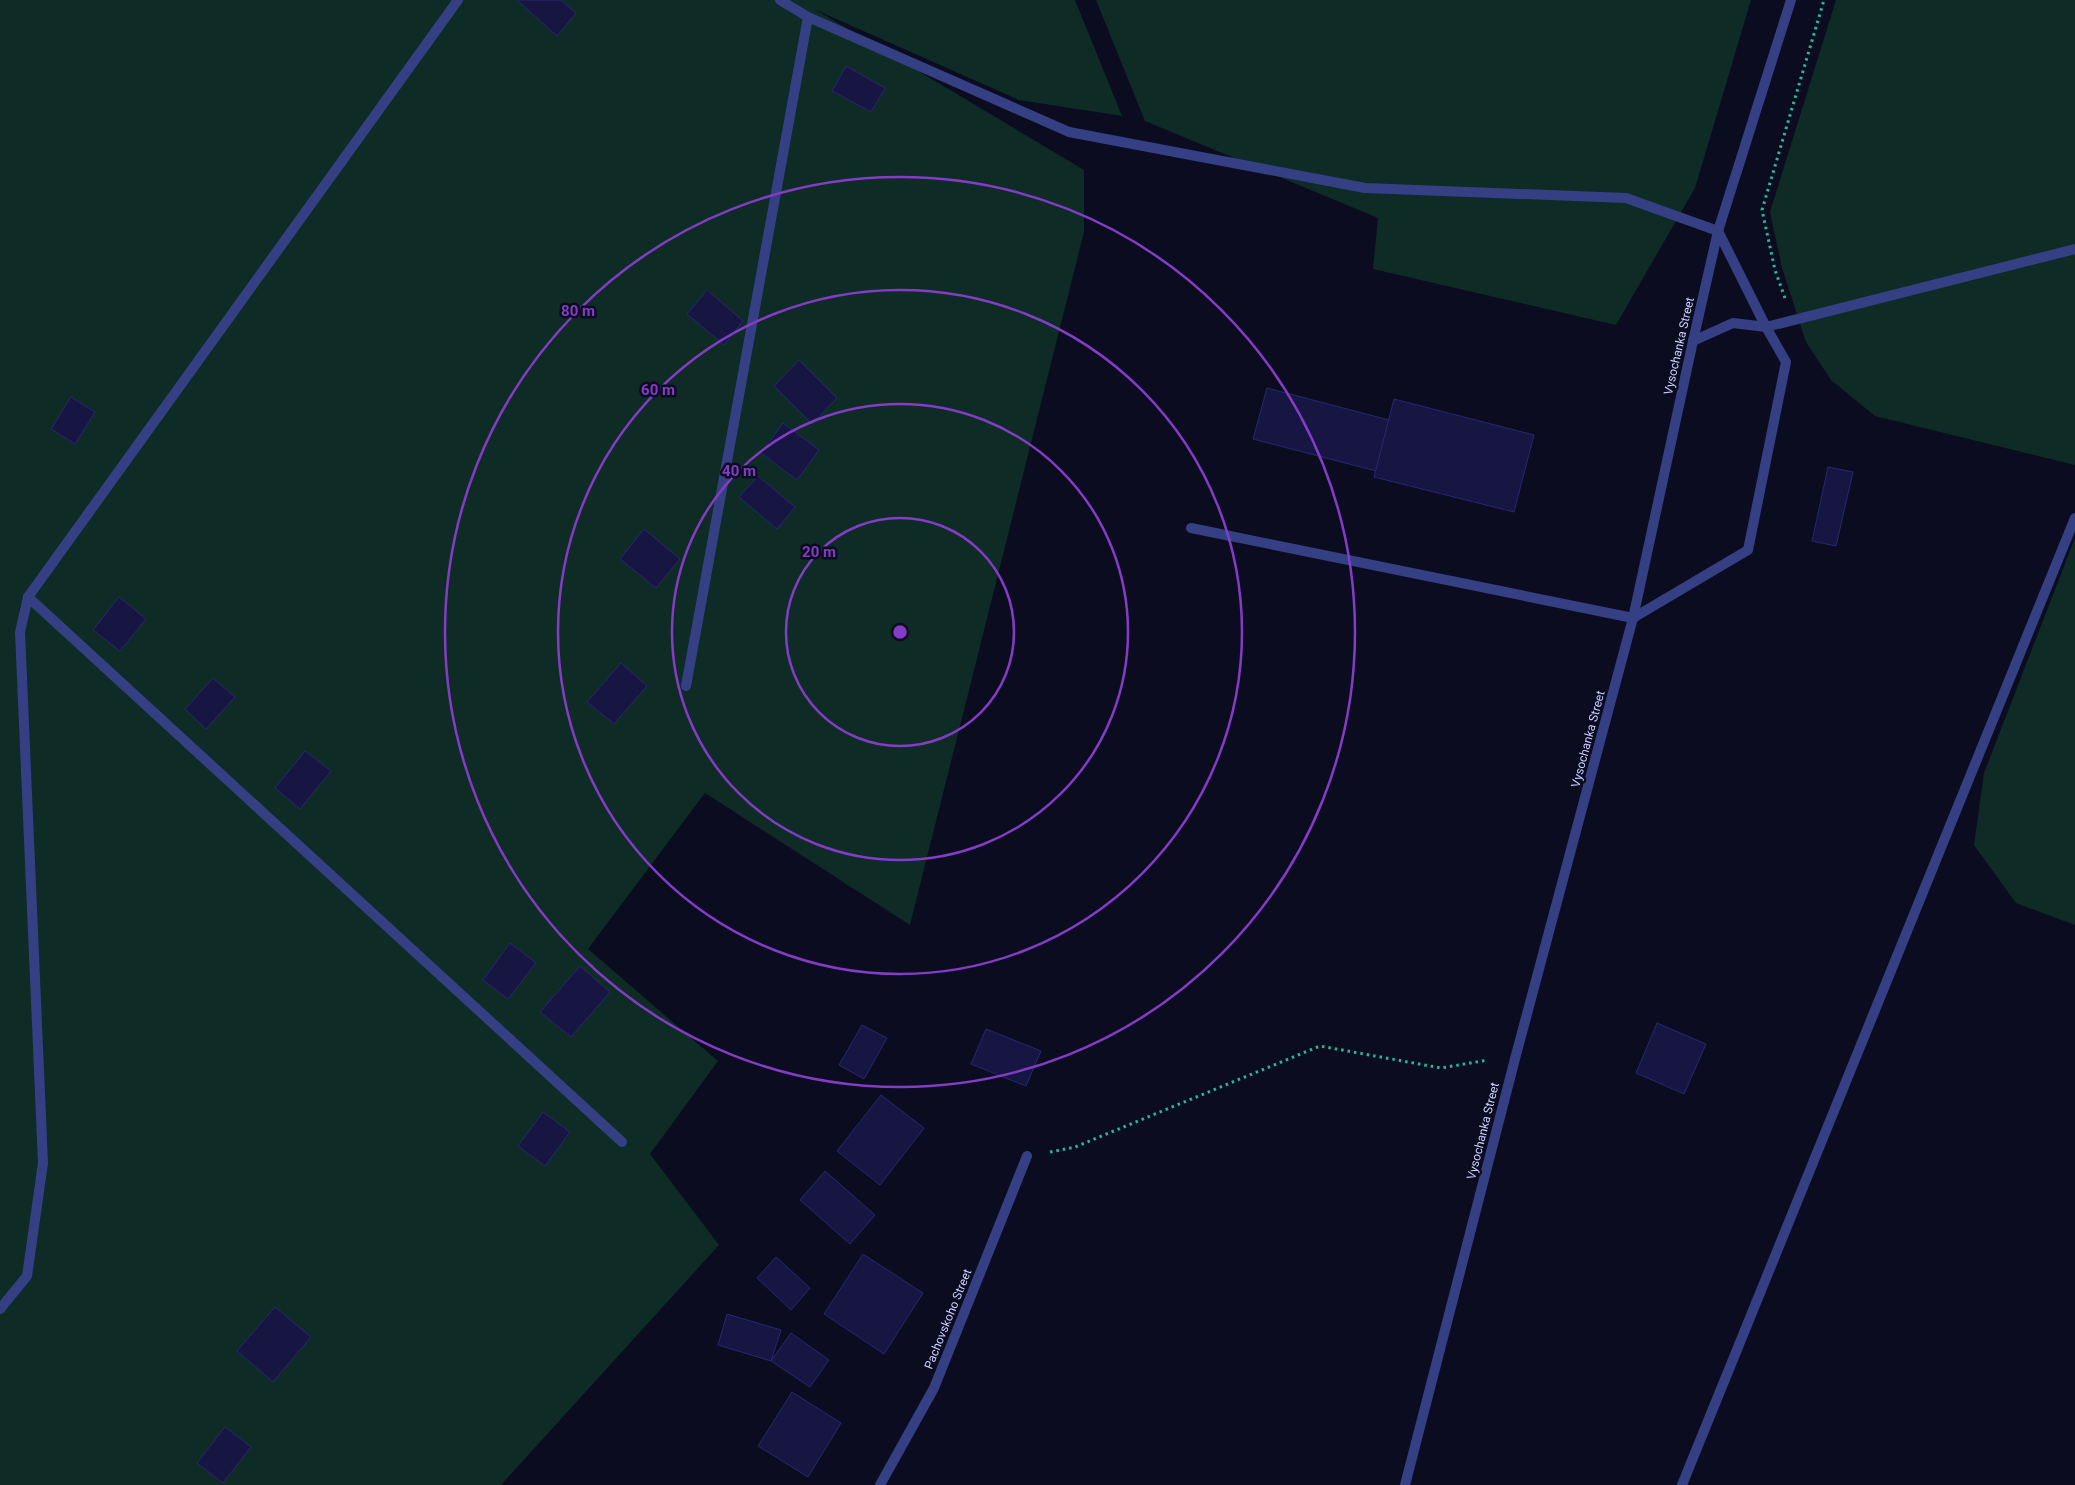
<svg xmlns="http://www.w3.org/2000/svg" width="2075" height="1485" viewBox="0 0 2075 1485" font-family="Roboto,sans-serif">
	<rect width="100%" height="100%" fill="#0c0c21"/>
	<g fill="#0e2b25">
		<path d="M0,0H1075L1122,116L1019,100L816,10L1084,170V232L910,925L705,793L588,949L718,1061L650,1154L719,1245L501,1485H0Z"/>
		<path d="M1096,0H1751L1695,188L1616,325L1373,269L1378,218L1145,121Z"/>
		<path d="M1836,0H2075V465L1875,416L1831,380L1806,342L1782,268L1770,212Z"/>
		<path d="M2075,538V925L2016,903L1974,845L1984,773Z"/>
	</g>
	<g fill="#171643" stroke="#272771">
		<path d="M517,0H561L576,13L557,36Z"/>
		<path d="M846,66L885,88L871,112L832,91Z"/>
		<path d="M707,290L743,321L724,345L687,314Z"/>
		<path d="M799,360L837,398L812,424L774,386Z"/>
		<path d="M1267,388L1389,420L1376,471L1253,439Z"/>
		<path d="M71,397L95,412L75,444L51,429Z"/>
		<path d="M1394,399L1534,435L1514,512L1374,477Z"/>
		<path d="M783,423L819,450L797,480L761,453Z"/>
		<path d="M1828,467L1853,472L1836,546L1812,541Z"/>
		<path d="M758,476L795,507L777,529L739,497Z"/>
		<path d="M644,529L680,559L656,588L620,559Z"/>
		<path d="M119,597L146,619L120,651L93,630Z"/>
		<path d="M621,663L647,686L614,724L587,702Z"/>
		<path d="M213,678L235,697L206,729L185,709Z"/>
		<path d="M305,751L331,771L300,809L275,788Z"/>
		<path d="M510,943L536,963L508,999L483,980Z"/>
		<path d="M580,966L610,992L571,1037L540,1012Z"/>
		<path d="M1657,1023L1706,1044L1684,1094L1636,1073Z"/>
		<path d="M862,1025L887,1038L864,1079L839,1065Z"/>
		<path d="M986,1029L1041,1051L1026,1086L971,1064Z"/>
		<path d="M881,1095L924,1128L880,1185L837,1151Z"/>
		<path d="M543,1112L570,1132L545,1166L518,1146Z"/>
		<path d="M825,1171L875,1215L850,1244L800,1200Z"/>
		<path d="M863,1254L923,1293L884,1354L824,1314Z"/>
		<path d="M776,1257L810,1288L791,1310L757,1278Z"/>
		<path d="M275,1307L311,1337L273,1382L237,1351Z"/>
		<path d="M727,1314L781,1330L771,1361L718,1345Z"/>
		<path d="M791,1333L829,1360L810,1387L771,1361Z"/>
		<path d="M792,1392L841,1423L808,1477L758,1446Z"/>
		<path d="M225,1427L251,1447L223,1483L197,1463Z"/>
	</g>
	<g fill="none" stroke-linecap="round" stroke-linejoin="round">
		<g stroke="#26b993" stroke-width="3" stroke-dasharray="2.5 4" stroke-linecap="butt">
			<path d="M1785,298L1775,270L1762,210L1824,0"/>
			<path d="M1050,1152L1075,1147L1320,1046L1441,1068L1488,1060"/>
		</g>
		<g stroke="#344083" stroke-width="10">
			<path d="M1718,231L1766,327L2075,249"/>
			<path d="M1191,528L1633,618L1748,550L1786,362L1766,327L1733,323L1693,341"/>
			<path d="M1682,1485L2075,518"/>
		</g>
		<g stroke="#344083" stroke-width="10">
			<path d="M780,0L808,17L1069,132L1365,188L1626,198L1718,231"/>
			<path d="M1693,341L1718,231L1791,0"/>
			<path d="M28,597L622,1142"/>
			<path d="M686,686L808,17"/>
			<path d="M0,1309L27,1276L43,1163L20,632L28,597L458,0"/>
			<path d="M880,1485L934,1388L1027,1156"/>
		</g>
		<path stroke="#344083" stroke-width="10" d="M1405,1485L1516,1055L1633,618L1693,341"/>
	</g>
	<g fill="none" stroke="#833cc5" stroke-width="2.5">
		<circle cx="900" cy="632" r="114"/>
		<circle cx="900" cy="632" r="228"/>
		<circle cx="900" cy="632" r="342"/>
		<circle cx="900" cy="632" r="455"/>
	</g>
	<g text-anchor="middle" stroke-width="5" stroke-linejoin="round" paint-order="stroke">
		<g font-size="12" fill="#ccd0ff" stroke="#0c0c21">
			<text transform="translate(1679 346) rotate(-77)" y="4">Vysochanka Street</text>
			<text transform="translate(1588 739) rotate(-75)" y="4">Vysochanka Street</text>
			<text transform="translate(1483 1131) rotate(-76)" y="4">Vysochanka Street</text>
			<text transform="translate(948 1319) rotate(-68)" y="4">Pachovskoho Street</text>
		</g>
	</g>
	<circle cx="900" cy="632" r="8" fill="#833cc5" stroke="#0c0c21" stroke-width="2.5"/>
	<g font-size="15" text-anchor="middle" font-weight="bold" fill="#833cc5" stroke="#0c0c21" stroke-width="5" stroke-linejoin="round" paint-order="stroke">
		<text x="578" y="316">80 m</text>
		<text x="658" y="395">60 m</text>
		<text x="739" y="476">40 m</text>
		<text x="819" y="557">20 m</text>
	</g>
</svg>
